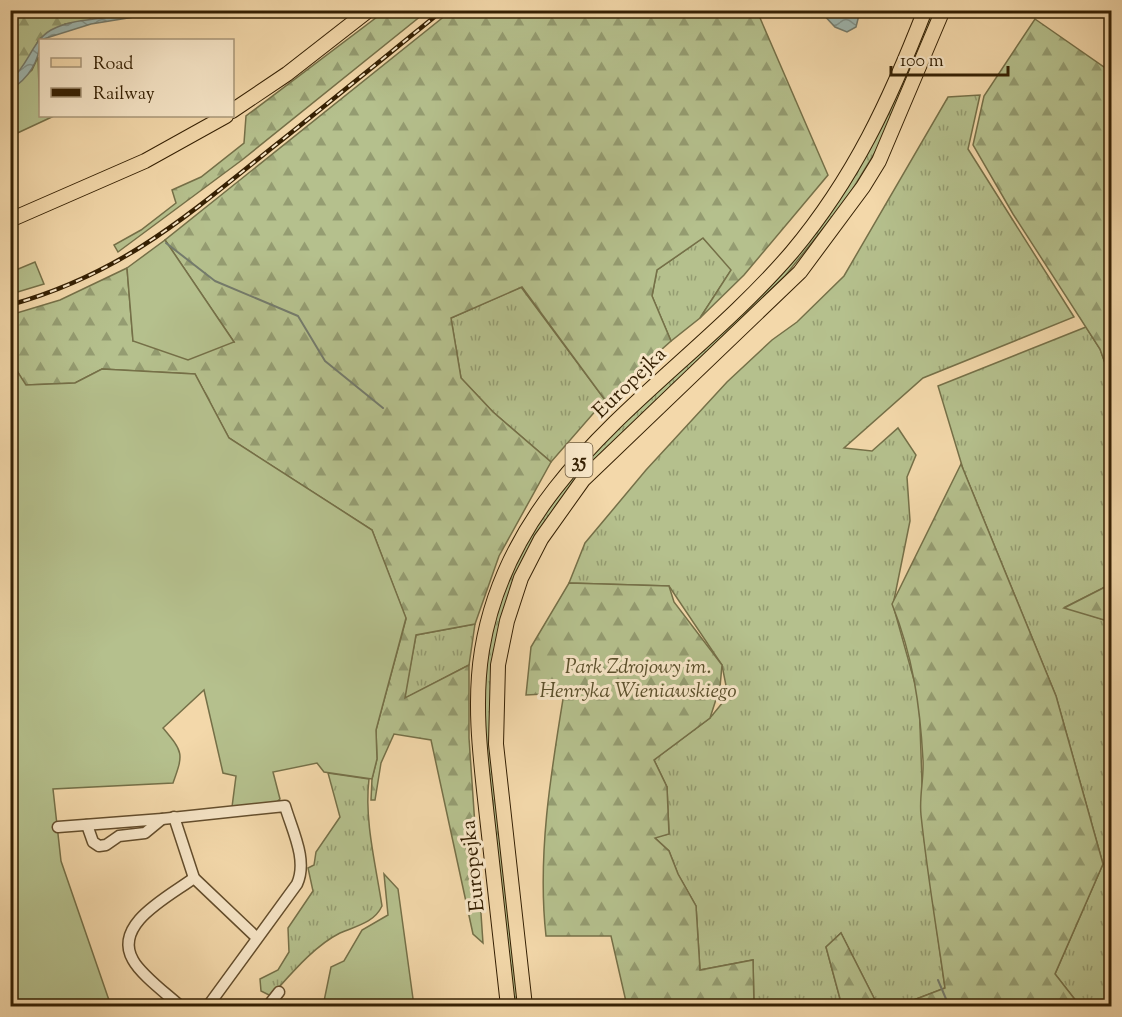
<svg xmlns="http://www.w3.org/2000/svg" width="1122" height="1017" viewBox="0 0 1122 1017" font-family="'Sorts Mill Goudy',serif">
	<defs>
		<pattern id="grass-tufts" width="24" height="20" patternUnits="userSpaceOnUse" patternTransform="scale(1.5)"><rect width="24" height="20" fill="#b5c08d"/><path d="M3 7l-1-3M5 7V3M7 7l1-3M15 17l-1-3M17 17v-4M19 17l1-3" fill="none" stroke="#949c71"/></pattern>
		<pattern id="forest-firs" width="22" height="20" patternUnits="userSpaceOnUse" patternTransform="scale(1.5)"><rect width="22" height="20" fill="#b5c08d"/><path d="M5 1l3.5 6h-7zM16 11l3.5 6h-7z" fill="#949c71"/></pattern>
		<pattern id="water-waves" width="16" height="10" patternUnits="userSpaceOnUse" patternTransform="scale(1.5)"><rect width="16" height="10" fill="#9eb8b2"/><path d="M0 5q4-4 8 0t8 0" fill="none" stroke="#82958f"/></pattern>
	</defs>
	<rect width="100%" height="100%" fill="#f3d8aa"/>
	<filter id="stains"><feTurbulence type="fractalNoise" baseFrequency=".00333" numOctaves="4"/><feColorMatrix values="0 0 0 0 .2 0 0 0 0 .09 0 0 0 0 .02 0 0 0 .5 -.17"/></filter>
	<radialGradient id="worn" r=".72"><stop offset=".6" stop-color="#630" stop-opacity="0"/><stop offset="1" stop-color="#630" stop-opacity=".3"/></radialGradient>
	<g fill="url(#grass-tufts)" stroke="#757048" stroke-width="1.5">
		<path d="M929,11H937L879,146L846,200L785,276L589,466L557,504L531,545L491,717L519,1006H513L485,738L484,675L496,609L524,542L584,462L802,248Z"/>
		<path d="M980,95L968,149L1074,317L923,378L844,448L872,451L898,428L916,455L907,477L910,521L893,605L919,698L924,838L945,988L898,1006H878L841,933L826,947L842,1006H754L753,960L700,970L696,906L678,874L669,851L654,837L669,834L667,787L654,760L710,718L728,696L722,665L669,586L569,583L585,543L646,470L727,382L772,340L797,322L844,276L948,97Z"/>
		<path d="M703,238L732,269L700,318L671,341L652,296L657,270Z"/>
		<path d="M521,287L605,400L551,462L493,412L461,378L451,318Z"/>
		<path d="M1086,327L1100,349L1111,380V584L1065,607L1111,622V1006H1080L1055,974L1103,864L1056,696L963,469L938,386Z"/>
		<path d="M475,624L469,665L404,699L416,635Z"/>
		<path d="M328,773L369,779C364,820 376,866 382,906C374,923 356,926 340,933C314,946 291,974 271,996L261,991L260,979L278,970L289,952L288,928L313,891L308,868L314,865L316,852L340,817Z"/>
	</g>
	<g fill="url(#forest-firs)" stroke="#757048" stroke-width="1.5">
		<path d="M543,10L757,11L828,175L744,275L700,318L731,270L703,238L657,270L652,296L671,341L605,400L522,287L451,318L461,378L493,412L551,462L499,556L475,624L416,635L405,698L469,665V738L483,943L473,934L431,740L394,734L381,763L375,800H371L372,779L377,759L376,730L406,619L372,530L229,438L195,374L102,369L75,383L25,385L11,360L10,315L60,300L127,268L133,341L234,342L165,240L451,11H516L539,17Z"/>
		<path d="M11,11H133L113,17L65,24L39,39L26,66L11,80Z"/>
		<path d="M385,11H427L242,160L118,252L114,245L141,230L176,203L172,190L201,177L244,143L246,116Z"/>
		<path d="M1035,19L1111,72V380L1100,349L1013,214L973,145L984,96Z"/>
		<path d="M961,464L1056,696L1103,864L1055,974L1080,1006H898L945,988C937,931 927,873 921,815C919,797 924,779 923,760C920,705 913,657 892,604Z"/>
		<path d="M569,583L669,586L674,602L722,665L720,687L710,718L654,760L667,787L669,834L655,838L669,851L678,874L696,906L700,970L753,960L754,1006H627L611,936H546C537,856 551,772 564,693L526,695L531,647Z"/>
		<path d="M1111,584V622L1064,608Z"/>
		<path d="M841,933L878,1006H842L826,947Z"/>
	</g>
	<g fill="#b5c08d" stroke="#757048" stroke-width="1.5">
		<path d="M38,57L40,116H54L11,136V89L32,70Z"/>
		<path d="M165,240L234,342L188,360L133,341L127,268Z"/>
		<path d="M35,262L44,284L11,294V272Z"/>
		<path d="M10,360L26,385L75,383L102,369L195,374L229,438L372,530L406,618L376,730L377,759L372,779L324,772L317,763L273,772L280,799L275,803L232,807L236,776L223,773L204,690L163,728C183,752 184,753 173,783L53,789L61,861L111,1006H11Z"/>
		<path d="M384,874L398,889L414,1006H323L331,967L344,961L362,930L388,915Z"/>
	</g>
	<g fill="url(#water-waves)" stroke="#747b6c" stroke-width="1.5">
		<path d="M133,10L143,11L134,17L91,24L40,40C40,61 28,79 11,89V80C29,64 32,41 51,30C76,16 107,22 133,10Z"/>
		<path d="M820,11H860L856,27L847,32L835,27Z"/>
	</g>
	<g fill="none" stroke-linecap="round" stroke-linejoin="round">
		<g stroke="#747b6c" stroke-width="2">
			<path d="M166,243L215,281L298,316L325,361L383,408"/>
			<path d="M938,980L949,1006"/>
		</g>
		<defs>
			<g id="minor">
				<path d="M174,817L194,878L256,937"/>
				<path d="M87,825L93,842L99,846L106,845L119,836L145,833L162,819"/>
				<path d="M58,827L162,819L285,806C292,830 308,860 297,884L208,1006"/>
				<path d="M180,1006C167,994 141,975 133,960C112,924 170,896 194,878"/>
				<path d="M268,1006L279,992"/>
			</g>
			<g id="major">
				<path d="M232,111L287,74L369,10"/>
				<path d="M10,220L145,161L226,116"/>
				<path d="M508,1006C501,943 494,880 487,817C481,762 473,705 482,650C512,466 680,383 792,252C854,178 890,100 925,10"/>
				<path d="M525,1006L496,744L498,665L507,621L521,578L541,539L583,480L800,272L863,187L879,161L943,10"/>
			</g>
		</defs>
		<use href="#minor" stroke="#644e2d" stroke-width="13"/>
		<use href="#major" stroke="#352003" stroke-width="16"/>
		<use href="#minor" stroke="#f7e6c8" stroke-width="10"/>
		<use href="#major" stroke="#f3d8aa" stroke-width="14"/>
		<defs>
			<path id="rail" d="M10,305C121,274 186,217 273,147C330,102 386,56 443,10"/>
		</defs>
		<use href="#rail" stroke="#352003" stroke-width="4.5"/>
		<use href="#rail" stroke="#f7e6c8" stroke-width="2" stroke-dasharray="7" stroke-linecap="butt"/>
	</g>
	<g text-anchor="middle" stroke-width="6" stroke-linejoin="round" paint-order="stroke">
		<rect fill="#f7e6c8" stroke="#6f5b3e" stroke-width="1.5" x="565.5" y="443" width="27" height="34" rx="4.5"/>
		<g font-size="20" font-weight="bold" fill="#352003">
			<text x="579" y="467">35</text>
		</g>
		<g font-size="21" fill="#352003" stroke="#f7e6c8">
			<text transform="translate(629 382) rotate(-44)" y="7">Europejka</text>
			<text transform="translate(472 866) rotate(-96)" y="7">Europejka</text>
		</g>
		<g font-size="21" font-style="italic" fill="#5b502c" stroke="#f7e6c8">
			<text x="638" y="673">Park Zdrojowy im.<tspan x="638" dy="24">Henryka Wieniawskiego</tspan></text>
		</g>
	</g>
	<rect width="1122" height="1017" fill="none" stroke="#f3d8aa" stroke-width="36"/>
	<rect x="12" y="12" width="1098" height="993" fill="none" stroke="#352003" stroke-width="3"/>
	<rect x="18" y="18" width="1086" height="981" fill="none" stroke="#352003" stroke-width="1.5"/>
	<rect x="39" y="39" width="195" height="78" fill="#f7e6c8" stroke="#a99779" stroke-width="1.5"/>
	<rect x="51" y="58" width="30" height="9" fill="#f3d8aa" stroke="#a99779" stroke-width="1.5"/>
	<text x="93" y="69" font-size="18" fill="#352003">Road</text>
	<rect x="51" y="88" width="30" height="9" fill="#352003" stroke="#a99779" stroke-width="1.5"/>
	<text x="93" y="99" font-size="18" fill="#352003">Railway</text>
	<path d="M891 66v9h117v-9" fill="none" stroke="#352003" stroke-width="3"/>
	<text x="900" y="66" font-size="18" fill="#352003" stroke="#f7e6c8" stroke-width="4.5" paint-order="stroke">100 m</text>
	<rect width="100%" height="100%" filter="url(#stains)"/>
	<rect width="100%" height="100%" fill="url(#worn)"/>
</svg>
